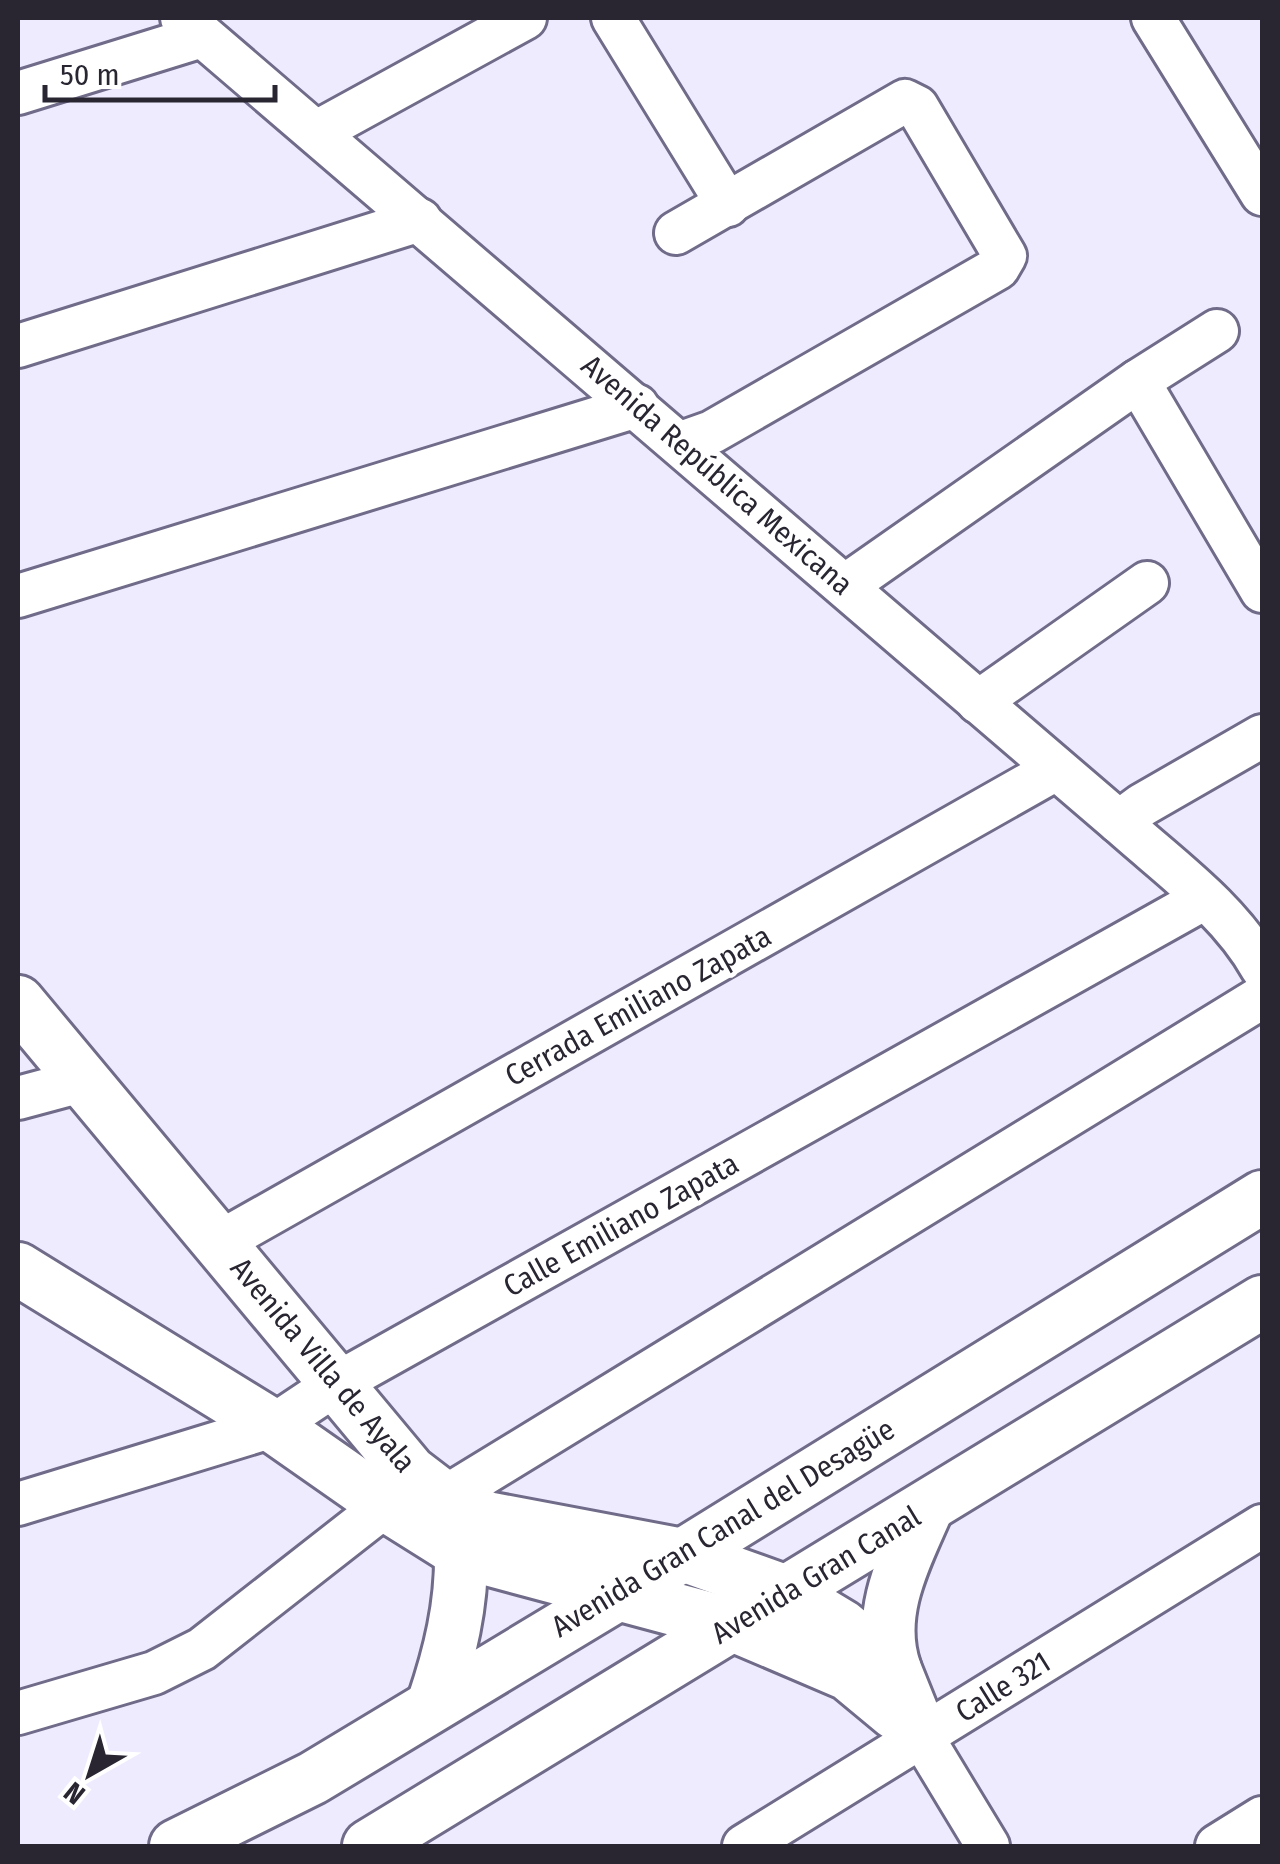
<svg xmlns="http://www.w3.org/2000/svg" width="1280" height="1864" viewBox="0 0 1280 1864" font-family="'Fira Sans Condensed',sans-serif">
	<rect width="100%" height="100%" fill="#eeebff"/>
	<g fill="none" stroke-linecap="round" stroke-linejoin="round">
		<defs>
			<g id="minor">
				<path d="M182,18L1119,822C1169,867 1229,909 1262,968"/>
				<path d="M613,18L728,205"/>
				<path d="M1153,18L1262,194"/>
				<path d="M18,93L202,36"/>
				<path d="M317,132L525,18"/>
				<path d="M676,233L905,101L917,107L1005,256L998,268L712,432L681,443"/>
				<path d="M18,346L420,220"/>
				<path d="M1138,381L1262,591"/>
				<path d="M845,586L1138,381L1217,331"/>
				<path d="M18,596L637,406"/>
				<path d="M978,702L1147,583"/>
				<path d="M1119,822L1142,805L1262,736"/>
				<path d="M18,1098L85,1080"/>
				<path d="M220,1242L1056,769"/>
				<path d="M444,1498L1262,997"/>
				<path d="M18,1504L273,1426L336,1384L1205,898"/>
				<path d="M18,1713L154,1673L202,1649L386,1505"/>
				<path d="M922,1737L988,1846"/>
				<path d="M744,1846L1262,1526"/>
				<path d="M1217,1846L1262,1818"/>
			</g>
			<g id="major">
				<path d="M18,1002L410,1472L444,1498L487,1518L683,1555L784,1591L842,1626L895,1670L922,1737"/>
				<path d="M18,1269L273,1426L386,1505L461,1552L733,1625L848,1674L895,1713"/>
				<path d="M895,1670C875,1613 905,1559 927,1508"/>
				<path d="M433,1704C450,1654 462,1605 461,1552"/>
				<path d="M176,1846L313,1778L683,1555L1262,1197"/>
				<path d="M369,1846L1262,1302"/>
			</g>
		</defs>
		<use href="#minor" stroke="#706b88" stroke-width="48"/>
		<use href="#major" stroke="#706b88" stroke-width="58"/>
		<use href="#minor" stroke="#fff" stroke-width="42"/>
		<use href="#major" stroke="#fff" stroke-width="52"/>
	</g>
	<g text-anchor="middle" stroke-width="9" stroke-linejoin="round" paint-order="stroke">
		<g font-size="30" fill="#292632" stroke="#fff">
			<text transform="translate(717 475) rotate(41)" y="10">Avenida República Mexicana</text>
			<text transform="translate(638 1006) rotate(-29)" y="10">Cerrada Emiliano Zapata</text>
			<text transform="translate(621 1225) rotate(-29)" y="10">Calle Emiliano Zapata</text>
			<text transform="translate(323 1365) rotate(50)" y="10">Avenida Villa de Ayala</text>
			<text transform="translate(723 1528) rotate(-31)" y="10">Avenida Gran Canal del Desagüe</text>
			<text transform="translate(816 1575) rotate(-31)" y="10">Avenida Gran Canal</text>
			<text transform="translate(1003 1687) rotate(-32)" y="10">Calle 321</text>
		</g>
	</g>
	<rect width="1280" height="1864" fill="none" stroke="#292632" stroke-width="40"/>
	<g transform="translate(90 1774) rotate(219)" stroke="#ffffff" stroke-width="8" paint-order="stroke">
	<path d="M0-8L18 38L0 25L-18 38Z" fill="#292632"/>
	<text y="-15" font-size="28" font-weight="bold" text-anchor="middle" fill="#292632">N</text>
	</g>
	<path d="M45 85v15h230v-15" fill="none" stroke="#292632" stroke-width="5"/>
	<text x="60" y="85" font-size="30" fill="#292632" stroke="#ffffff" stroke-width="8" paint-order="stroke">50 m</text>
</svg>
